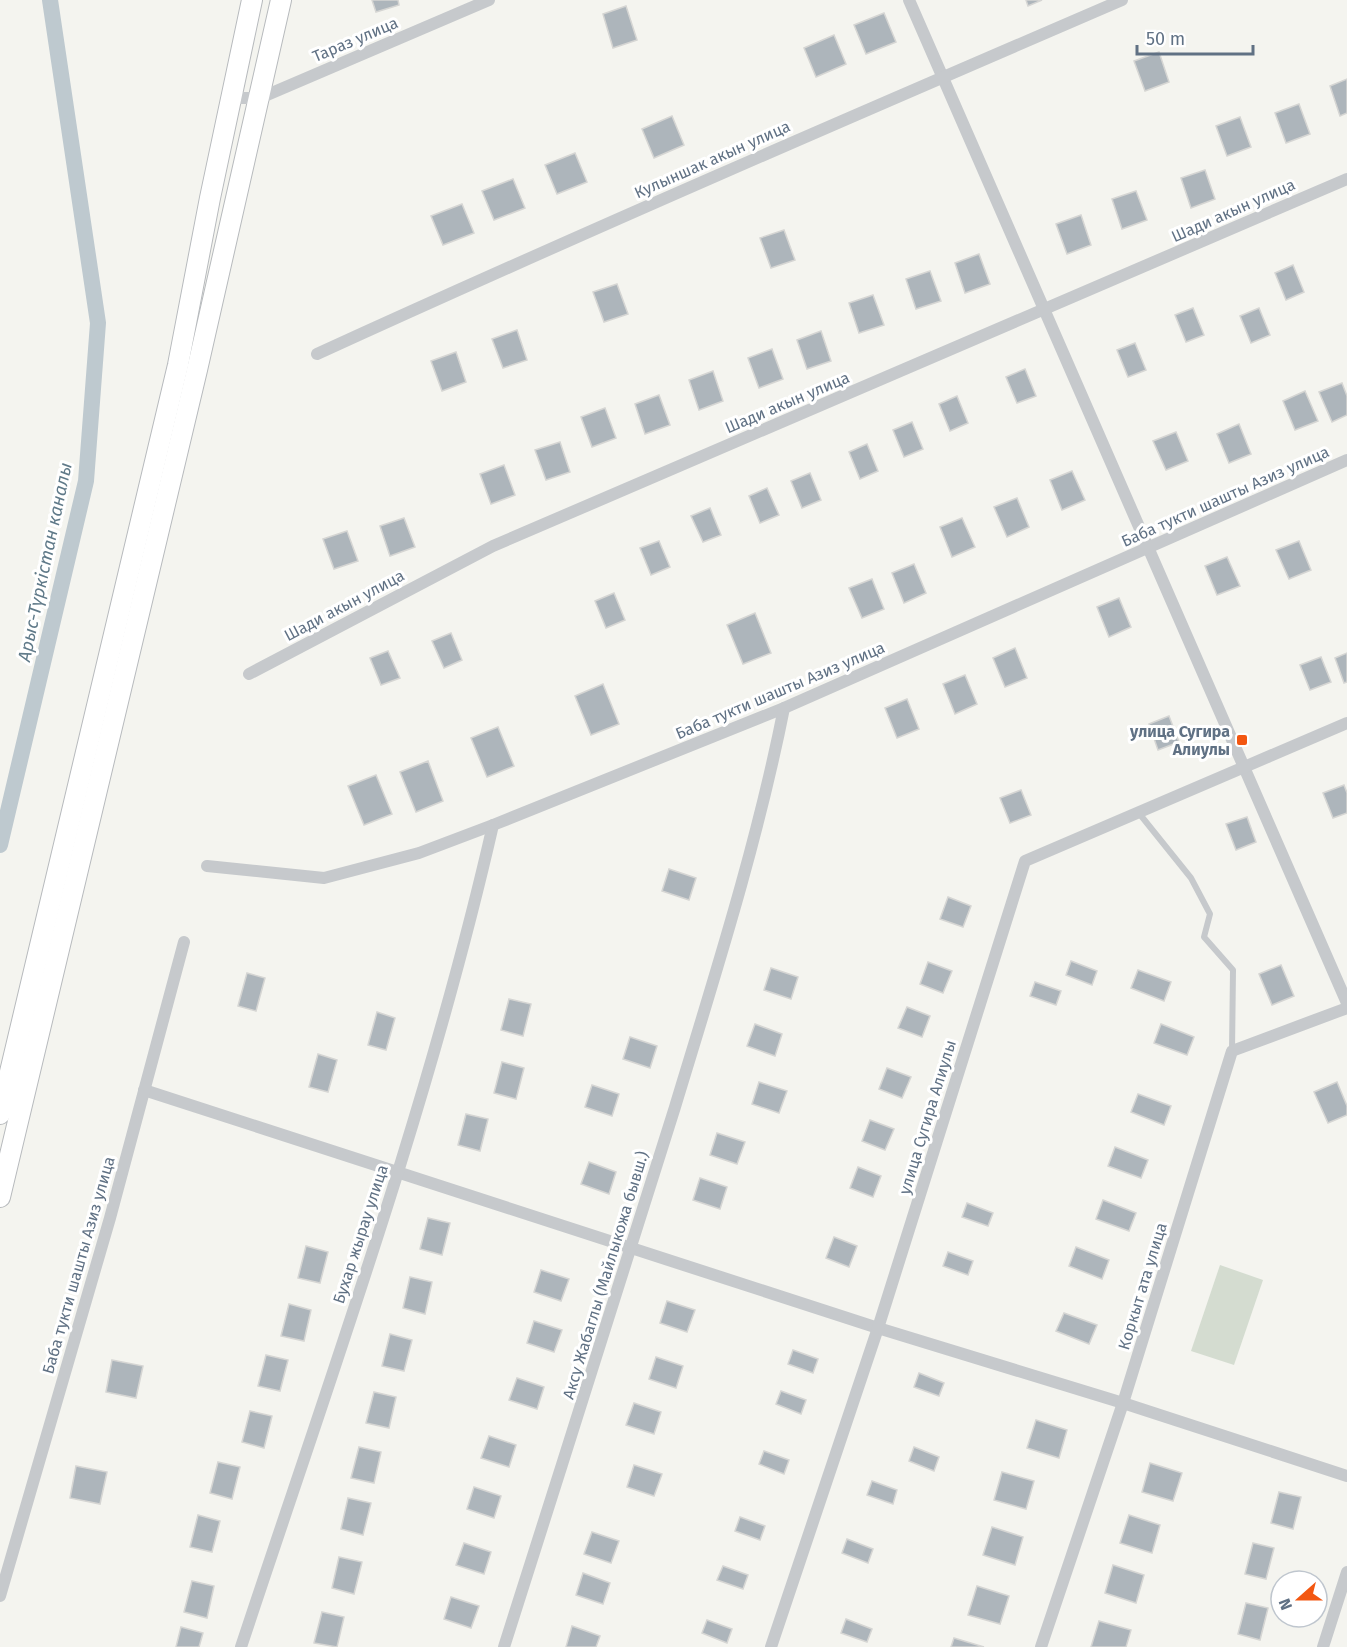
<svg xmlns="http://www.w3.org/2000/svg" width="1347" height="1647" viewBox="0 0 1347 1647" font-family="'Fira Sans',sans-serif">
	<rect width="100%" height="100%" fill="#f4f4ef"/>
	<path fill="#d4dcd0" d="M1220,1265L1263,1280L1234,1365L1191,1351Z"/>
	<g fill="none" stroke-linecap="round" stroke-linejoin="round">
		<path stroke="#bec9cf" stroke-width="16" d="M0,845L86,481L98,323L50,0"/>
	</g>
	<g fill="#adb5bb" stroke="#d5d5d3" stroke-width="1.5">
		<path d="M372,0H398L399,5L376,12Z"/>
		<path d="M1026,0H1042L1028,6Z"/>
		<path d="M626,6L637,40L613,48L603,14Z"/>
		<path d="M884,13L896,42L866,54L854,25Z"/>
		<path d="M834,35L846,64L816,77L804,48Z"/>
		<path d="M1159,52L1169,82L1145,91L1134,61Z"/>
		<path d="M1347,79V113L1340,116L1330,86Z"/>
		<path d="M1299,104L1310,134L1286,143L1275,113Z"/>
		<path d="M672,116L684,145L654,158L642,129Z"/>
		<path d="M1240,117L1251,147L1227,156L1216,126Z"/>
		<path d="M575,153L587,182L557,194L545,165Z"/>
		<path d="M1205,170L1215,199L1191,208L1181,178Z"/>
		<path d="M513,179L525,208L494,220L482,191Z"/>
		<path d="M1136,191L1147,220L1122,229L1112,199Z"/>
		<path d="M462,204L474,233L443,245L431,216Z"/>
		<path d="M1081,215L1091,245L1067,254L1056,224Z"/>
		<path d="M784,230L795,260L771,268L760,238Z"/>
		<path d="M979,254L990,284L965,293L955,263Z"/>
		<path d="M1293,265L1304,292L1286,300L1275,273Z"/>
		<path d="M930,271L941,301L916,309L906,279Z"/>
		<path d="M617,284L628,314L604,322L593,292Z"/>
		<path d="M873,295L884,325L859,333L849,303Z"/>
		<path d="M1193,308L1204,335L1186,342L1175,315Z"/>
		<path d="M1259,308L1270,335L1251,343L1240,316Z"/>
		<path d="M517,330L527,360L503,368L492,339Z"/>
		<path d="M821,331L831,361L807,369L797,340Z"/>
		<path d="M1135,343L1146,370L1128,377L1117,350Z"/>
		<path d="M772,349L783,379L759,388L748,358Z"/>
		<path d="M456,352L466,382L442,391L431,361Z"/>
		<path d="M1025,369L1036,396L1017,403L1006,377Z"/>
		<path d="M713,371L723,401L699,410L689,380Z"/>
		<path d="M1342,383L1347,396V415L1332,422L1319,392Z"/>
		<path d="M1305,391L1318,421L1295,430L1283,401Z"/>
		<path d="M659,395L670,425L645,434L635,404Z"/>
		<path d="M957,396L968,423L950,431L939,404Z"/>
		<path d="M605,408L616,438L592,447L581,417Z"/>
		<path d="M912,422L923,449L904,457L893,430Z"/>
		<path d="M1239,424L1251,454L1229,463L1217,434Z"/>
		<path d="M1176,432L1188,461L1166,470L1153,441Z"/>
		<path d="M560,442L570,472L546,480L535,450Z"/>
		<path d="M867,444L878,471L860,479L849,452Z"/>
		<path d="M504,465L515,495L491,504L480,474Z"/>
		<path d="M1072,471L1085,500L1062,510L1050,480Z"/>
		<path d="M810,473L821,500L802,508L791,481Z"/>
		<path d="M767,488L779,515L760,523L749,496Z"/>
		<path d="M1017,498L1029,527L1007,537L994,507Z"/>
		<path d="M710,508L721,535L703,542L691,516Z"/>
		<path d="M404,518L415,547L390,556L380,526Z"/>
		<path d="M962,518L975,547L952,557L940,527Z"/>
		<path d="M347,531L358,561L334,569L323,539Z"/>
		<path d="M659,541L670,567L651,575L640,548Z"/>
		<path d="M1299,541L1311,570L1289,579L1276,550Z"/>
		<path d="M1227,557L1240,586L1217,595L1205,566Z"/>
		<path d="M914,564L926,593L904,603L892,573Z"/>
		<path d="M872,579L884,609L862,618L849,588Z"/>
		<path d="M614,593L625,620L606,628L595,601Z"/>
		<path d="M1119,598L1131,627L1109,637L1097,607Z"/>
		<path d="M755,613L771,653L743,664L727,625Z"/>
		<path d="M451,633L462,660L444,668L432,641Z"/>
		<path d="M1015,648L1027,678L1005,687L993,658Z"/>
		<path d="M388,651L400,678L381,685L370,658Z"/>
		<path d="M1347,653V682L1344,683L1335,658Z"/>
		<path d="M1321,657L1331,682L1310,690L1300,665Z"/>
		<path d="M965,675L977,704L955,714L943,684Z"/>
		<path d="M603,684L619,724L591,735L575,696Z"/>
		<path d="M907,699L919,729L897,738L885,708Z"/>
		<path d="M1169,716L1179,742L1158,750L1149,724Z"/>
		<path d="M498,727L514,766L487,777L471,738Z"/>
		<path d="M428,761L443,801L416,812L400,772Z"/>
		<path d="M376,775L392,814L364,825L348,786Z"/>
		<path d="M1344,785L1347,793V813L1333,818L1323,793Z"/>
		<path d="M1021,790L1031,815L1010,823L1000,798Z"/>
		<path d="M1247,817L1256,842L1236,850L1226,824Z"/>
		<path d="M669,869L696,878L689,900L662,891Z"/>
		<path d="M948,897L971,906L963,927L940,919Z"/>
		<path d="M1071,961L1097,971L1092,985L1066,975Z"/>
		<path d="M928,962L952,971L943,993L920,984Z"/>
		<path d="M1281,965L1294,996L1272,1005L1259,974Z"/>
		<path d="M771,968L798,977L791,999L764,990Z"/>
		<path d="M1138,970L1171,982L1164,1001L1131,988Z"/>
		<path d="M247,973L265,978L256,1011L238,1006Z"/>
		<path d="M1035,982L1061,991L1056,1005L1030,996Z"/>
		<path d="M509,999L531,1004L523,1036L501,1030Z"/>
		<path d="M907,1007L930,1016L922,1037L898,1028Z"/>
		<path d="M377,1012L395,1018L386,1050L368,1045Z"/>
		<path d="M755,1024L782,1034L775,1056L747,1046Z"/>
		<path d="M1161,1024L1194,1037L1187,1055L1154,1043Z"/>
		<path d="M630,1037L657,1046L650,1068L623,1059Z"/>
		<path d="M318,1054L337,1060L328,1092L309,1087Z"/>
		<path d="M502,1062L524,1068L516,1099L494,1093Z"/>
		<path d="M887,1068L911,1077L902,1098L879,1089Z"/>
		<path d="M759,1082L787,1091L779,1113L752,1104Z"/>
		<path d="M1337,1082L1347,1106V1115L1328,1123L1314,1092Z"/>
		<path d="M592,1085L619,1094L612,1116L585,1107Z"/>
		<path d="M1138,1094L1171,1106L1164,1125L1131,1112Z"/>
		<path d="M466,1114L488,1119L480,1151L458,1145Z"/>
		<path d="M870,1120L894,1129L885,1150L862,1141Z"/>
		<path d="M717,1133L745,1142L737,1164L710,1155Z"/>
		<path d="M1115,1147L1148,1160L1141,1178L1108,1166Z"/>
		<path d="M589,1162L616,1172L609,1194L581,1184Z"/>
		<path d="M858,1167L881,1176L873,1197L850,1188Z"/>
		<path d="M700,1178L727,1187L720,1209L693,1200Z"/>
		<path d="M1103,1200L1136,1213L1129,1231L1096,1219Z"/>
		<path d="M967,1203L993,1213L988,1226L962,1217Z"/>
		<path d="M428,1218L450,1223L442,1255L420,1249Z"/>
		<path d="M834,1237L857,1246L849,1267L826,1258Z"/>
		<path d="M306,1246L328,1252L320,1283L298,1278Z"/>
		<path d="M1076,1247L1109,1260L1102,1279L1069,1266Z"/>
		<path d="M948,1252L973,1261L968,1275L943,1266Z"/>
		<path d="M541,1270L569,1279L561,1301L534,1292Z"/>
		<path d="M410,1277L432,1282L425,1314L403,1308Z"/>
		<path d="M667,1301L695,1310L687,1332L660,1323Z"/>
		<path d="M289,1304L311,1310L304,1341L281,1336Z"/>
		<path d="M1064,1313L1097,1325L1089,1344L1056,1331Z"/>
		<path d="M534,1321L562,1330L554,1352L527,1343Z"/>
		<path d="M390,1334L412,1340L404,1371L382,1366Z"/>
		<path d="M793,1350L818,1359L813,1373L788,1364Z"/>
		<path d="M266,1355L288,1360L280,1391L258,1386Z"/>
		<path d="M656,1357L683,1366L676,1388L649,1379Z"/>
		<path d="M112,1360L143,1366L136,1398L106,1392Z"/>
		<path d="M919,1373L944,1383L939,1396L914,1387Z"/>
		<path d="M517,1378L544,1387L537,1409L509,1400Z"/>
		<path d="M781,1391L806,1400L801,1414L776,1404Z"/>
		<path d="M374,1392L396,1397L389,1428L366,1423Z"/>
		<path d="M634,1403L661,1412L654,1434L626,1425Z"/>
		<path d="M250,1411L272,1416L264,1448L242,1442Z"/>
		<path d="M1036,1420L1067,1430L1059,1458L1027,1448Z"/>
		<path d="M489,1436L516,1445L509,1467L481,1458Z"/>
		<path d="M359,1447L381,1452L374,1483L351,1478Z"/>
		<path d="M914,1447L939,1457L934,1471L909,1461Z"/>
		<path d="M764,1451L789,1460L784,1474L759,1464Z"/>
		<path d="M218,1462L240,1467L232,1499L210,1493Z"/>
		<path d="M1150,1463L1182,1473L1173,1501L1142,1492Z"/>
		<path d="M634,1465L662,1474L654,1496L627,1487Z"/>
		<path d="M76,1466L107,1472L100,1504L70,1498Z"/>
		<path d="M1002,1472L1034,1481L1026,1509L994,1500Z"/>
		<path d="M872,1481L897,1490L893,1504L867,1495Z"/>
		<path d="M474,1487L501,1496L494,1518L467,1509Z"/>
		<path d="M1279,1492L1301,1497L1293,1529L1271,1523Z"/>
		<path d="M348,1498L371,1503L363,1535L341,1529Z"/>
		<path d="M198,1515L220,1521L212,1552L190,1547Z"/>
		<path d="M1129,1515L1160,1525L1152,1553L1120,1543Z"/>
		<path d="M740,1517L765,1526L760,1540L735,1531Z"/>
		<path d="M992,1527L1023,1537L1015,1565L983,1555Z"/>
		<path d="M592,1532L619,1541L611,1563L584,1554Z"/>
		<path d="M847,1539L873,1549L868,1563L842,1553Z"/>
		<path d="M464,1543L491,1552L484,1574L456,1565Z"/>
		<path d="M1253,1543L1274,1548L1266,1579L1245,1574Z"/>
		<path d="M339,1557L362,1562L354,1594L332,1588Z"/>
		<path d="M1113,1565L1144,1575L1136,1603L1105,1593Z"/>
		<path d="M723,1566L748,1575L743,1589L717,1580Z"/>
		<path d="M583,1573L610,1583L603,1604L576,1595Z"/>
		<path d="M192,1581L214,1586L207,1618L184,1612Z"/>
		<path d="M977,1586L1009,1596L1000,1624L968,1615Z"/>
		<path d="M451,1597L479,1606L471,1628L444,1619Z"/>
		<path d="M1246,1603L1268,1608L1260,1640L1238,1634Z"/>
		<path d="M322,1612L344,1617L337,1647L314,1643Z"/>
		<path d="M846,1619L872,1629L867,1642L841,1633Z"/>
		<path d="M707,1620L732,1629L727,1643L702,1633Z"/>
		<path d="M1099,1621L1131,1630L1126,1647H1091Z"/>
		<path d="M572,1626L600,1636L596,1647H566Z"/>
		<path d="M181,1627L203,1633L199,1647H176Z"/>
		<path d="M954,1638L984,1647H951Z"/>
	</g>
	<g fill="none" stroke-linecap="round" stroke-linejoin="round">
		<defs>
			<g id="trunk">
				<path d="M0,1114L178,365L210,198L252,0"/>
				<path d="M0,1197L197,370L281,0"/>
			</g>
		</defs>
		<use href="#trunk" stroke="#b7babd" stroke-width="22"/>
		<path stroke="#c6c9cc" stroke-width="6" d="M1138,812L1191,878L1210,914L1204,937L1233,970L1232,1051"/>
		<g stroke="#c6c9cc" stroke-width="12">
			<path d="M909,0L1347,1003"/>
			<path d="M231,98H260L489,0"/>
			<path d="M317,354C584,232 853,116 1122,0"/>
			<path d="M249,674L493,546L1347,179"/>
			<path d="M207,866L324,878L419,853L493,825L784,708L1347,460"/>
			<path d="M144,1090L878,1328L1123,1403L1347,1476"/>
			<path d="M0,1596L110,1218L184,942"/>
			<path d="M241,1647C331,1375 429,1105 493,825"/>
			<path d="M504,1647C561,1467 619,1287 675,1107C715,975 757,844 784,708"/>
			<path d="M771,1647L878,1328L1025,861L1347,723"/>
			<path d="M1041,1647L1123,1403L1232,1051L1347,1008"/>
			<path d="M1323,1647L1347,1572"/>
		</g>
		<use href="#trunk" stroke="#fff" stroke-width="20"/>
	</g>
	<rect fill="#f35711" stroke="#fff" stroke-width="2" x="1236" y="734" width="12" height="12" rx="3"/>
	<g text-anchor="middle" stroke-width="6" stroke-linejoin="round" paint-order="stroke">
		<g font-size="16" fill="#607184" stroke="#fff">
			<text transform="translate(355 39) rotate(-23)" y="6">Тараз улица</text>
			<text transform="translate(712 159) rotate(-24)" y="6">Кулыншак акын улица</text>
			<text transform="translate(1233 210) rotate(-24)" y="6">Шади акын улица</text>
			<text transform="translate(787 402) rotate(-23)" y="6">Шади акын улица</text>
			<text transform="translate(1225 496) rotate(-24)" y="6">Баба тукти шашты Азиз улица</text>
			<text transform="translate(344 605) rotate(-28)" y="6">Шади акын улица</text>
			<text transform="translate(780 690) rotate(-23)" y="6">Баба тукти шашты Азиз улица</text>
			<text transform="translate(927 1117) rotate(-73)" y="6">улица Сугира Алиулы</text>
			<text transform="translate(360 1234) rotate(-72)" y="6">Бухар жырау улица</text>
			<text transform="translate(78 1265) rotate(-74)" y="6">Баба тукти шашты Азиз улица</text>
			<text transform="translate(605 1275) rotate(-73)" y="6">Аксу Жабаглы (Майлыкожа бывш.)</text>
			<text transform="translate(1142 1286) rotate(-73)" y="6">Коркыт ата улица</text>
		</g>
		<g font-size="16" font-weight="bold" fill="#607184" stroke="#fff" text-anchor="end">
			<text x="1230" y="737">улица Сугира<tspan x="1230" dy="18">Алиулы</tspan></text>
		</g>
		<g font-size="18" font-style="italic" fill="#607a89" stroke="#fff">
			<text transform="translate(45 562) rotate(-78)" y="6">Арыс-Түркістан каналы</text>
		</g>
	</g>
	<g transform="translate(1299 1599) rotate(249)"><circle r="28" fill="#ffffff" stroke="#bfc6ce" stroke-width="1.5"/>
	<path d="M0-4.5L10 22L0 15L-10 22Z" fill="#f35711"/>
	<text y="-9" font-size="16" font-weight="bold" text-anchor="middle" fill="#607184">N</text>
	</g>
	<path d="M1137 45v9h116v-9" fill="none" stroke="#607184" stroke-width="3"/>
	<text x="1146" y="45" font-size="18" fill="#607184" stroke="#ffffff" stroke-width="4.5" paint-order="stroke">50 m</text>
</svg>
